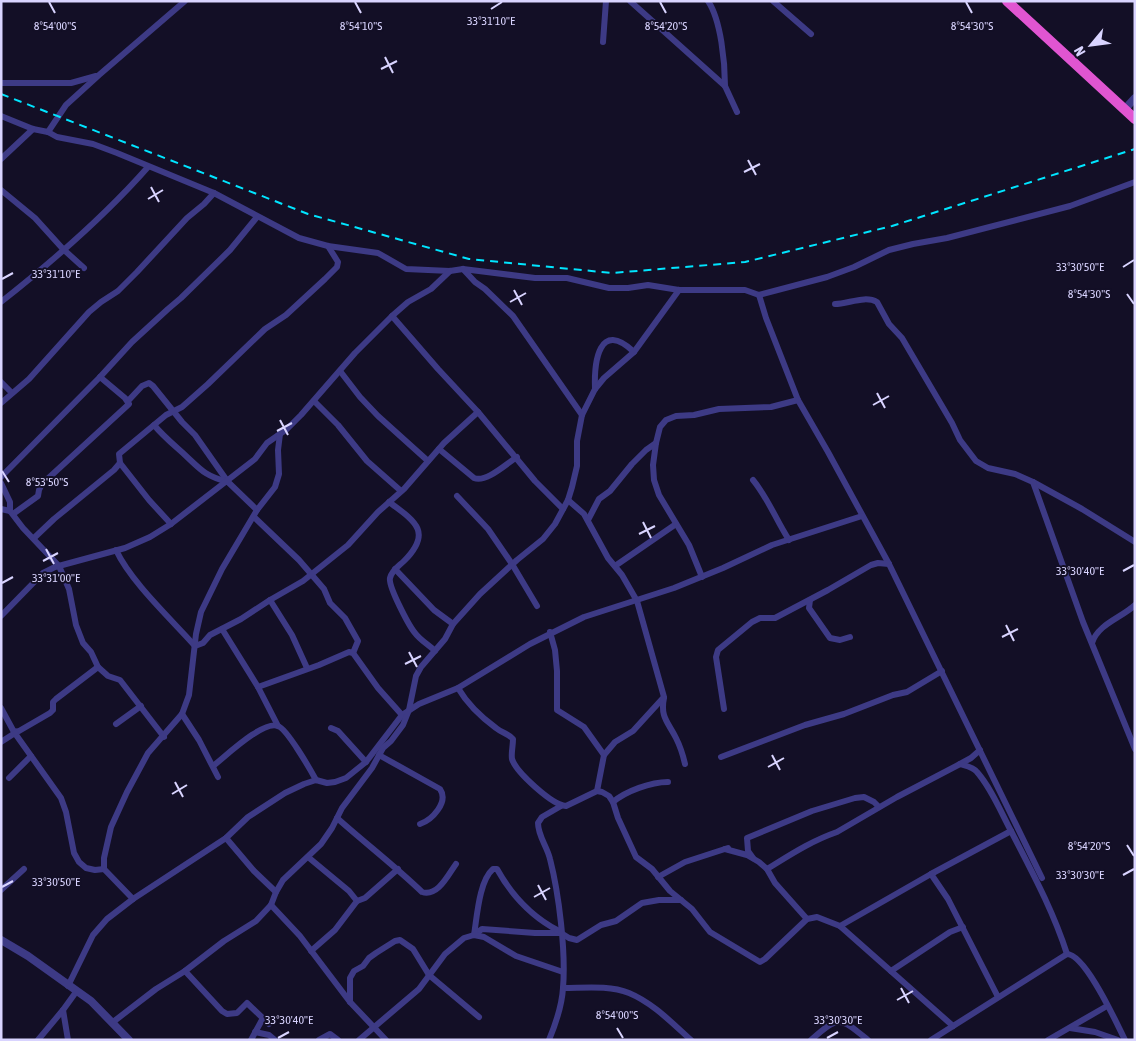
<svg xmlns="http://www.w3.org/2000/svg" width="1136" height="1041" viewBox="0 0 1136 1041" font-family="'Asap Condensed',sans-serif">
	<rect width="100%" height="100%" fill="#130f26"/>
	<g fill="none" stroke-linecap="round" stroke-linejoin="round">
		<g stroke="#3d3a85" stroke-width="6">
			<path d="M630,1L725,86L737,112"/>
			<path d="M708,1C721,20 725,63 725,86"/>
			<path d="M773,1L811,34"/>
			<path d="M603,42L606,1"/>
			<path d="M1,83H71L96,76"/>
			<path d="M1,116L33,129L48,132L57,137L93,144L117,153L214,193L299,238L328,246L378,253L406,269L450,271L463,269L535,278H567L609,288H628L648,285L679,290H745L759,295L827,277L854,267L889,250L913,244L947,238L1070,206L1135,182"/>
			<path d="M48,132L66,105L99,75L185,1"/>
			<path d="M1,159L33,129"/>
			<path d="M1,190L35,218L63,249L84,268"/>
			<path d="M463,269L475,282L485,289L513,316L582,415"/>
			<path d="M759,295L766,318L798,400L828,452L889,564L1042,878"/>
			<path d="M1,302C53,261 104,217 148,167"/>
			<path d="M835,304C848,304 865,295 877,302L889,324L902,338L952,423L960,440L976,461L988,468L1015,474L1033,482L1082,509L1135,542"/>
			<path d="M392,316L438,369L478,412L535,481L563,509"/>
			<path d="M340,371L360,397L378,416L428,461"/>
			<path d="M1,382L12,393"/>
			<path d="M595,389C594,362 599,319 634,352"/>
			<path d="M128,401L142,386L149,383L153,386L182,422L195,435L228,482L257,510"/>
			<path d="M314,401L338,425L367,461L401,491"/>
			<path d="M1,403L29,379L89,312L101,302L118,291L137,272L187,218L204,204L214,193"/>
			<path d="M154,425C163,436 174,445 185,455C201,470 205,476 228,482"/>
			<path d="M439,449L474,478C486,483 506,464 517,457"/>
			<path d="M120,463L149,500L171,524"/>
			<path d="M1,477L100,377L132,342L168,309L181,298L230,250L257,217"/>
			<path d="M753,480C768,498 776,520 789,540"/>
			<path d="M1033,482L1083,622L1135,749"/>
			<path d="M1,483L10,502V511L23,528L59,566L69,589L76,625L83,643L91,652L98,667L108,676L120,680L164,737"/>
			<path d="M457,496L488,529L512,564L537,606"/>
			<path d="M568,500L584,514L608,558L622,575L637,601L664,697L633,731L615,742L604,755L597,791"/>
			<path d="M389,502C415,521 433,532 404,561C399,566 392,570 390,578C388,586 409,626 415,633C420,640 429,645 435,651"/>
			<path d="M1,509L10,511"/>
			<path d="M13,514L38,496L39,490L42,484L129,404L125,398L100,377"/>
			<path d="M254,517L299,560L324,589L330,603L345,618L358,641L353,653"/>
			<path d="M588,520L599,499L610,491L632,464L646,450L656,443"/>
			<path d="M34,538L54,519L114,470L120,463L119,454L166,415L182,407L208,384L265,329L286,315L325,279L337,267L338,262L328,246"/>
			<path d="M116,550C131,582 171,619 195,646L203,643L210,635L241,619L270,600L303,581L348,545L378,512L404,489L444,443L478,412"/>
			<path d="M615,566L676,524"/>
			<path d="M395,569L434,610L453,624"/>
			<path d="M702,577L689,545L659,495L654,480L653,465L656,443L660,427L666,420L676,416L694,415L719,409L771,407L798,400"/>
			<path d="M270,600L292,635L307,668"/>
			<path d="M810,600L809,608L830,638L840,640L850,637"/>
			<path d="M1,616L43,573L55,567L125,548L150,537L171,524L255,459L267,443L287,429L301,415L355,353L392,316L408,302L431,289L450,271"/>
			<path d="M222,629L258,687L278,726"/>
			<path d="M550,632L555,650L557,671V710L584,727L604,755"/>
			<path d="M1092,643C1098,624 1121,618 1135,605"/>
			<path d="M258,687L319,665L349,652L353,653L378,688L402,715"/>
			<path d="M458,688C468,705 481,717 496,728C502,733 509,734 513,739C513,746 511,753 512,759C516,772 552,805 566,806L597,791L602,792L609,796L613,802L618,818L636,857L652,869L670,891L692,909L710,932L760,962L765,959L807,919L817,917L840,926L953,1026"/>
			<path d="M664,698C660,717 668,722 676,738C680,746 683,755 685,764"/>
			<path d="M1,708L14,732L19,731L50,713L53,710V702L56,699L98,667"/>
			<path d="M724,709L716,657L718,650L752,622L760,618H775L828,590L871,565L878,563L889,564"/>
			<path d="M182,714L199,740L218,777"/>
			<path d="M116,724L141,706"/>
			<path d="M331,728L338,731L366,762"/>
			<path d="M14,732L61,798L66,812L74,853L79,862L86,868L95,870L104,869"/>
			<path d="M1,742L15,733"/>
			<path d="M379,755L440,789C449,802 432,820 420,824"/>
			<path d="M721,757L805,725L844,714L893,695L907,692L942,671"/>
			<path d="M960,764L971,758L980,750"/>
			<path d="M213,766C225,757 263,720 278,726C287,729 310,769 316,780"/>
			<path d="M9,778L31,756"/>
			<path d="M613,802C626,791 651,782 668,782"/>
			<path d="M337,818C365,843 395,866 422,892C438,897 448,875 456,864"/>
			<path d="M226,838L254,871L276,892"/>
			<path d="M725,849L747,855L759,862L767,869L775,883L807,919"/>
			<path d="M308,857L349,891L357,901L335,930L311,951"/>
			<path d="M753,858L748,851L747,838L812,811L855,798L864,797L874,802L879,807"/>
			<path d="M767,869C790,855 811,841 837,832L897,797L960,764C966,766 973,767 977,772C991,788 1000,810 1010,829C1031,870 1053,910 1067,954"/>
			<path d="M658,877L685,862L728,848"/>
			<path d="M1,890L24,869"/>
			<path d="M133,899L104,869V858L111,827L127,792L148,753L182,714L189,695L196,634L201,612L222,569L257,510L275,487L279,474L278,450L280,434"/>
			<path d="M357,901L365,898L398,869"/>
			<path d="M271,905L300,936L350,1002L386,1040"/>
			<path d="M840,926L931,874"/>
			<path d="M474,935L482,929L535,933H561L569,938L577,940L601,925L616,921L642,903L659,900H681"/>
			<path d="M474,935C477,917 479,881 493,869H497C512,896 532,917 559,931"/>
			<path d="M185,971L222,1011L227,1014L237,1013L247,1003L269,1024"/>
			<path d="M891,971L950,932L963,927"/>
			<path d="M68,986L93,935L107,919L133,899L226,838L248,817L285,793L304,784L316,780L327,783L335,782L346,778L366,762L402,715L419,704L458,688L530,644L584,617L674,588L723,568L772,545L862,516"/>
			<path d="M563,988C584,988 609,985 629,993C653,1003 672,1023 691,1040"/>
			<path d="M998,997L948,899L931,874L1011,831"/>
			<path d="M350,1002V978L354,971L363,966L369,958L376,953L395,941L400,940L413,949L429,975L479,1017"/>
			<path d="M63,1010L68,1040"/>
			<path d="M113,1022L156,989L185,971L224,941L256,921L271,905L276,892L283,880L321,844L332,828L342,808L372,768L383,748L391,741L403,725L409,710L416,676L421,667L445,639L453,624L480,594L517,560L543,539L555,524L568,500L572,487L577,466V441L582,415L595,389L604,378L634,352L679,290"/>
			<path d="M1070,1028L1095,1032L1118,1040"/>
			<path d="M255,1032L269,1035L275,1040"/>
			<path d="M38,1040L63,1010L76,992"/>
			<path d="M251,1040L263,1018"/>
			<path d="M319,1040L330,1034L338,1040"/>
			<path d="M359,1040L419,989L445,954L464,938L474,935L484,937L516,956L563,972"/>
			<path d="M549,1040C556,1023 562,1006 563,988C566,952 559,894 550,859C547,846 538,836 538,823L542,817L561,806"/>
			<path d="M811,1040C839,1015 840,1017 868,1040"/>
			<path d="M931,1040L1067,954C1086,955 1116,1022 1125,1040"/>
			<path d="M1048,1040L1107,1006"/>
		</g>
		<g stroke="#3d3a85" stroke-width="8">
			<path d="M1125,109L1135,98"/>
			<path d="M1,940L28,956L91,1001L129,1040"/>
		</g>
		<path stroke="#e055d1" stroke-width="10" d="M1007,1L1135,119"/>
		<path stroke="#00e5ff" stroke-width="2" stroke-dasharray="8 6" stroke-linecap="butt" d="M1,94L308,214L469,259L612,273L745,262L892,226L1135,149"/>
	</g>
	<path fill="none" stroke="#d9d4ff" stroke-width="2" d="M49,2L55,13M355,2L361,13M660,2L666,13M966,2L972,13M491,9L502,2M385,57L393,73M381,69L397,61M748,160L756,175M744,172L760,164M151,187L159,202M148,199L163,190M1123,267L1134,260M2,279L13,273M514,290L522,305M1127,294L1134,304M510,302L526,293M877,393L885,408M873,405L889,396M280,420L288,435M277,431L292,423M2,471L9,482M643,522L651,538M639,534L655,526M46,549L54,564M43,561L58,553M1123,571L1134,565M2,583L13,577M1006,625L1014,641M1002,637L1018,629M409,652L417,667M405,664L421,656M772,755L780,770M768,767L784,758M175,782L183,797M172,794L187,785M1127,845L1134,856M1123,875L1134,869M538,885L546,900M2,887L13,881M534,897L550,888M901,988L909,1003M897,1000L913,991M617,1028L623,1038M278,1038L289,1032M827,1038L838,1032"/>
	<g font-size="12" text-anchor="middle" fill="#d9d4ff" stroke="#130f26" stroke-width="4" stroke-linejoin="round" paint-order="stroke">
		<text x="491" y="25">33°31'10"E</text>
		<text x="55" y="30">8°54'00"S</text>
		<text x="361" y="30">8°54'10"S</text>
		<text x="666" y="30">8°54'20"S</text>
		<text x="972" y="30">8°54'30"S</text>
		<text x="1080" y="271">33°30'50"E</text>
		<text x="56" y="278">33°31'10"E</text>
		<text x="1089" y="298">8°54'30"S</text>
		<text x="47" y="486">8°53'50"S</text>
		<text x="1080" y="575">33°30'40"E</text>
		<text x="56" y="582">33°31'00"E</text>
		<text x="1089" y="850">8°54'20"S</text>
		<text x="1080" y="879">33°30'30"E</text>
		<text x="56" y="886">33°30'50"E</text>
		<text x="617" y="1019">8°54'00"S</text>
		<text x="289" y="1024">33°30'40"E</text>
		<text x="838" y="1024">33°30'30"E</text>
	</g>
	<rect width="1136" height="1041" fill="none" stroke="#d9d4ff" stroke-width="5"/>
	<g transform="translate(1091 45) rotate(241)" stroke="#130f26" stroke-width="4" paint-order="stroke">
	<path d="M0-4L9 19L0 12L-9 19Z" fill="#d9d4ff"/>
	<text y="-8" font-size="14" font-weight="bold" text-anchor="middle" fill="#d9d4ff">N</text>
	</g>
</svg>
